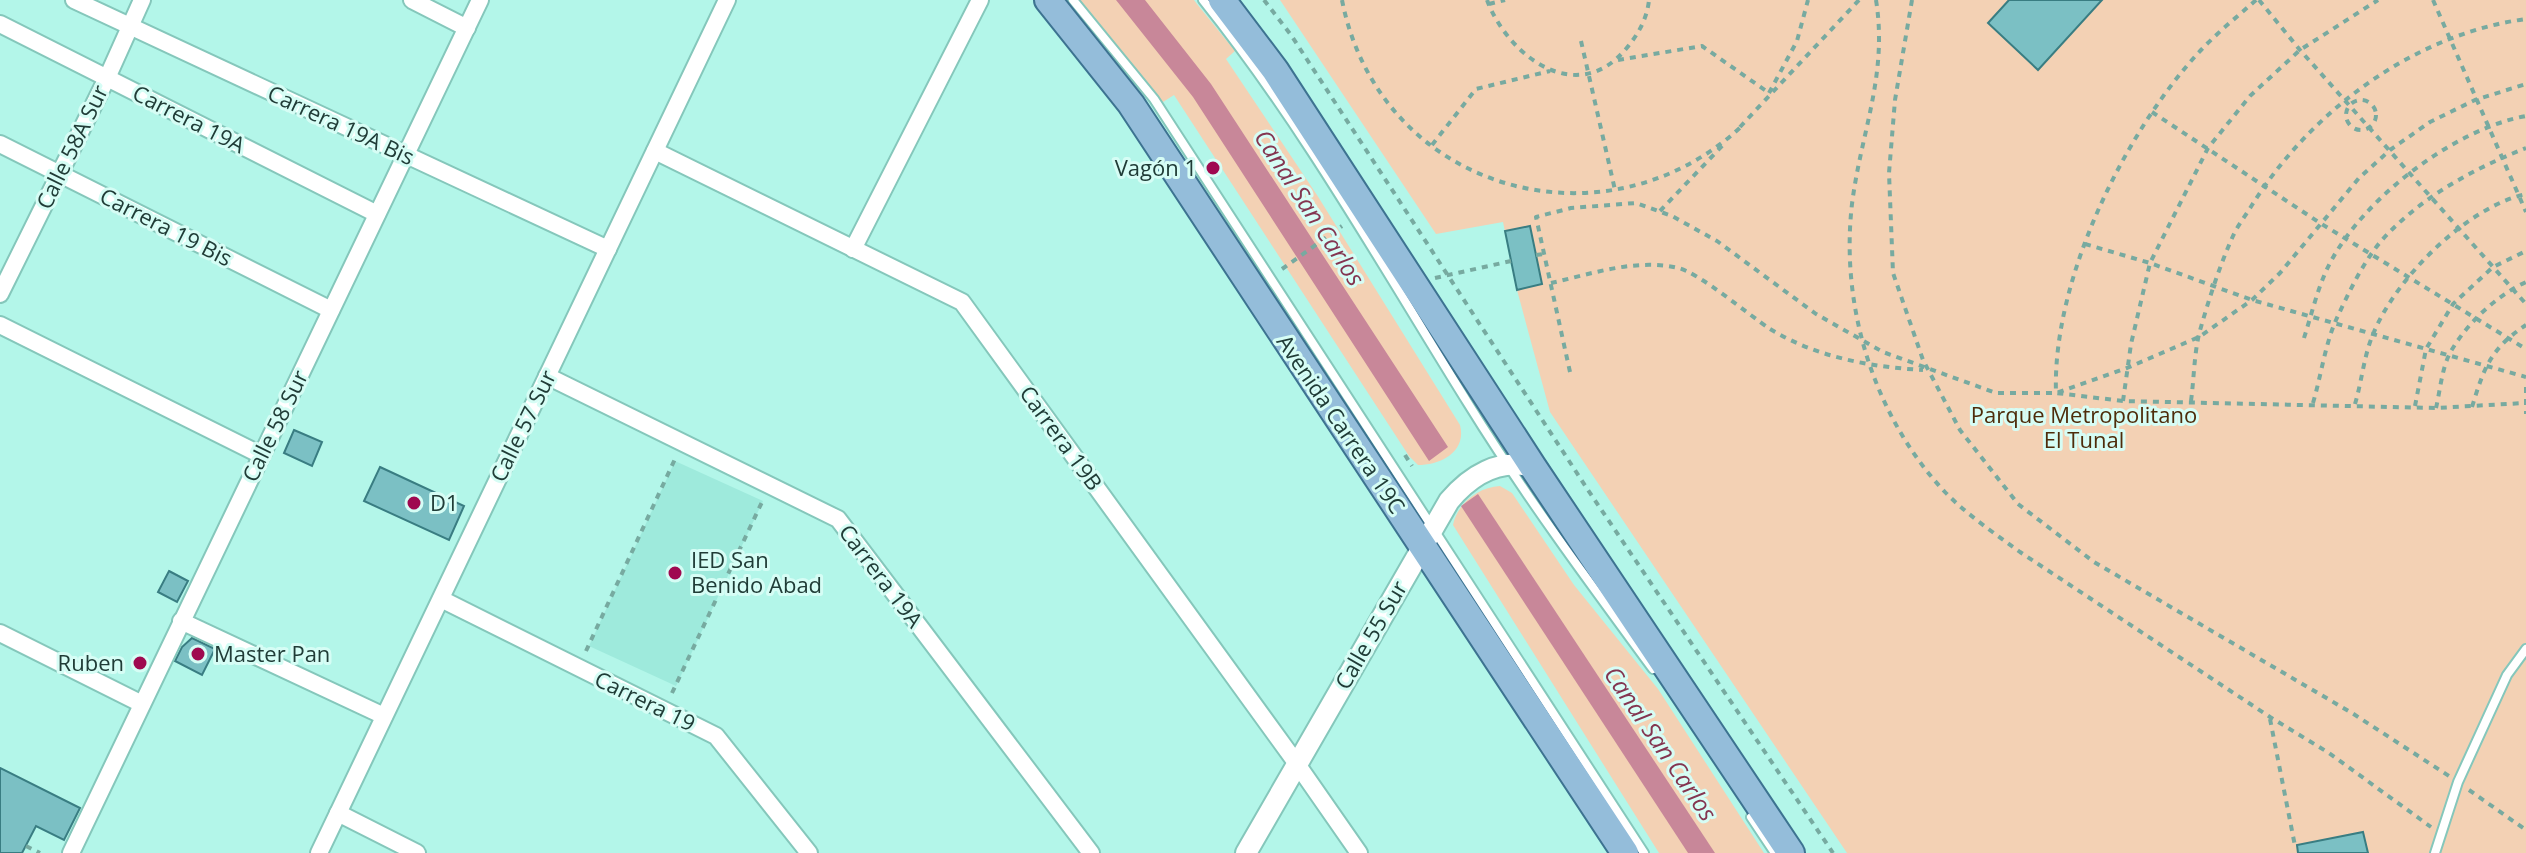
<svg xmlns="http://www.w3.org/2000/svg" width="2526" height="853" viewBox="0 0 2526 853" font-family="'Open Sans',sans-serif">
	<rect width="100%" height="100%" fill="#b3f6e9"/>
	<path fill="#9eeadc" d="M675,461L763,501L676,686L589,646Z"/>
	<g fill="#f3d1b4">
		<path d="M1079,0H1194L1197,4L1235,51L1226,59L1317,195L1460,425C1467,452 1440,465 1418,465L1409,456L1174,95L1163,102Z"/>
		<path d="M1280,0H2526V853H1847L1550,412L1517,290L1503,222L1436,234Z"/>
		<path d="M1500,486L1512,493L1574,585L1658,689L1764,853H1659L1453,525C1457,504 1478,487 1500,486Z"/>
	</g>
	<g fill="#c88799">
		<path d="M1116,0H1145L1211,84L1448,447L1429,461L1193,97Z"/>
		<path d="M1478,494L1715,853H1688L1461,506Z"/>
	</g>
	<g fill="#7bc0c4" stroke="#397d82" stroke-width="2">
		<path d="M2009,0H2102L2038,70L1988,23Z"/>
		<path d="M1530,226L1542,284L1517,290L1505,231Z"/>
		<path d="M294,430L322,442L312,466L284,453Z"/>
		<path d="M380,467L464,506L449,540L364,501Z"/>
		<path d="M169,571L188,581L177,602L158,592Z"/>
		<path d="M192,638L215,649L202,675L175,661L182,647Z"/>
		<path d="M0,768L80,808L64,840L36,826L22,853H0Z"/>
		<path d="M2363,832L2368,853H2298L2297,845Z"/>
	</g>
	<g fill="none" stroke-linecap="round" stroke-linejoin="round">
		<defs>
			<g id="service">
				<path d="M1073,0L1154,99L1644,853"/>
				<path d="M1203,0C1304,126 1384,269 1469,405C1526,497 1589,582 1653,669"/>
				<path d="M1751,817L1775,853"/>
				<path d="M2435,853L2458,782L2507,675L2526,649"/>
			</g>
			<g id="minor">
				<path d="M74,0L608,249"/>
				<path d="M412,0L467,28"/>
				<path d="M0,24L377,214"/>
				<path d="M0,144L331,310"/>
				<path d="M655,151L962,302L1297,764L1359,853"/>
				<path d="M853,249L980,0"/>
				<path d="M0,294L107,78L142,0"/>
				<path d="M0,325L261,455"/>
				<path d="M547,376L838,519L1091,853"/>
				<path d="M441,599L716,736L809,853"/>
				<path d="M181,621L384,716"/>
				<path d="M0,633L142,704"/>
				<path d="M338,813L417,853"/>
				<path d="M71,853L480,0"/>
				<path d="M319,853L727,0"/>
			</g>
			<path id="tertiary" d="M1246,853L1449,501C1470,476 1499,458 1533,467"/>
			<g id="primary">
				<path d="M1048,0L1131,104L1625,853"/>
				<path d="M1222,0L1275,70L1533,467L1791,853"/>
			</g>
		</defs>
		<use href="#service" stroke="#85c7bb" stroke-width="12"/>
		<use href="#minor" stroke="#85c7bb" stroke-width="20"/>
		<use href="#tertiary" stroke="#85c7bb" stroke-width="24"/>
		<use href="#primary" stroke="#3d7391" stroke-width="30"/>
		<g stroke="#77aaa0" stroke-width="4" stroke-dasharray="6 6" stroke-linecap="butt">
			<path d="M1264,0L1291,35L1588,490L1833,853"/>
			<path d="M1342,0C1379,190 1603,255 1742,126"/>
			<path d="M1487,0C1508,56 1576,107 1625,50C1638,35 1647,19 1649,0"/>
			<path d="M1876,0C1888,75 1861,132 1852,204C1840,306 1874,416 1944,491C1966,514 1994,533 2020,552L2270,717L2329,753L2431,827"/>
			<path d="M1912,0L1895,100L1889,173L1893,273L1923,360L1960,430L2018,504L2094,562L2352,713L2449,776"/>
			<path d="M2256,0C2238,16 2218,32 2201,50C2125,131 2052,280 2056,393L2123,401L2436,408L2524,403"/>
			<path d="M2259,0L2300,50L2526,304"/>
			<path d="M2433,0L2526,212"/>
			<path d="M1489,4L1505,0"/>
			<path d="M1581,41L1615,190"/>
			<path d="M1618,60L1702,46L1769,93"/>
			<path d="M1769,93L1797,41L1808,0"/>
			<circle cx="2361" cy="115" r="15"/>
			<path d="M2152,112L2320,223L2526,349"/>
			<path d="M1740,127L1859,0"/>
			<path d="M1432,145L1476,89L1550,71"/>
			<path d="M1660,211L1723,145"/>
			<path d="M2085,244L2150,263L2252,300L2526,377"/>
			<path d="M1536,255L1544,254"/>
			<path d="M1282,269L1342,226"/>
			<path d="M1435,278L1511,261"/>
			<path d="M1551,283C1591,274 1636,258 1678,268C1698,272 1749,315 1770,329C1816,357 1870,367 1923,370"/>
			<path d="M2304,338C2312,313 2318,286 2330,263C2364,198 2454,129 2526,116"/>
			<path d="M1570,372L1536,217L1571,208L1636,203L1672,216L1717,241L1816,314L1883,352L1996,393H2056L2127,368L2199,337L2252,300L2280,273L2359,178L2390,150L2430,122L2475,100L2526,84"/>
			<path d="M2526,387V414"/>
			<path d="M2123,401L2131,344L2150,263L2208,148L2250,96L2300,50L2378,0"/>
			<path d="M2191,401C2194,379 2194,356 2199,334C2208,302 2219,267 2233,236C2238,225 2246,215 2252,205C2311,111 2414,34 2526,19"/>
			<path d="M2313,403C2321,376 2325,345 2336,320C2348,294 2363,262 2382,240C2421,197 2473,169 2526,148"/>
			<path d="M2355,404C2362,381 2364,354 2374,332C2397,277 2467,207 2526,194"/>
			<path d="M2415,406L2426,349L2453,304L2493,267L2526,251"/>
			<path d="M2472,407C2484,368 2490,349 2526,325"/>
			<path d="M2436,408C2440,391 2442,368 2450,353C2466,324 2496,296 2526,282"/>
			<path d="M1405,455L1412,466"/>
			<path d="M586,651L675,459"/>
			<path d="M672,693L762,502"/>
			<path d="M2270,719L2295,846"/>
			<path d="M2469,790L2526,830"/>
			<path d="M26,846L40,853"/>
		</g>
		<use href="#service" stroke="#fff" stroke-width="8"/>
		<use href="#minor" stroke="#fff" stroke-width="16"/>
		<use href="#tertiary" stroke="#fff" stroke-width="20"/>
		<use href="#primary" stroke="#94bdda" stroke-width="26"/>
	</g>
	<g fill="#9f0950" stroke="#d6fdf5" stroke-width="3">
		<circle cx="1213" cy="168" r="8"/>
		<circle cx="414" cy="503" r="8"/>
		<circle cx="675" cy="573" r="8"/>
		<circle cx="198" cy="654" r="8"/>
		<circle cx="140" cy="663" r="8"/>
	</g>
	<g text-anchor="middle" stroke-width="6" stroke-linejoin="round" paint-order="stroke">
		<g font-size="22" fill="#203c37" stroke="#d6fdf5">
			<text transform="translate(189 119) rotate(27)" y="8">Carrera 19A</text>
			<text transform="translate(341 125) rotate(25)" y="8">Carrera 19A Bis</text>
			<text transform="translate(72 147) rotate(-64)" y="8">Calle 58A Sur</text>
			<text transform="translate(166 227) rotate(27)" y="8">Carrera 19 Bis</text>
			<text transform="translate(1341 424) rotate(56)" y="8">Avenida Carrera 19C</text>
			<text transform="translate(275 426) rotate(-64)" y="8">Calle 58 Sur</text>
			<text transform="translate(523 426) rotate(-64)" y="8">Calle 57 Sur</text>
			<text transform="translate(1061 438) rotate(54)" y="8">Carrera 19B</text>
			<text transform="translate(881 576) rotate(53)" y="8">Carrera 19A</text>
			<text transform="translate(1371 635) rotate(-60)" y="8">Calle 55 Sur</text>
			<text transform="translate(645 701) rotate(26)" y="8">Carrera 19</text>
		</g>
		<g font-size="22" fill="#203c37" stroke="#d6fdf5" text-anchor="start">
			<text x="1197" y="176" text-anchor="end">Vagón 1</text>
			<text x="430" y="511">D1</text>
			<text x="691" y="568">IED San<tspan x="691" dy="25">Benido Abad</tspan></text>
			<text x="214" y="662">Master Pan</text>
			<text x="124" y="671" text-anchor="end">Ruben</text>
		</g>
		<g font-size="22" fill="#4e2c0a" stroke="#d6fdf5">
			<text x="2084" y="423">Parque Metropolitano<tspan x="2084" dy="25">El Tunal</tspan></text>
		</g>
		<g font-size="24" font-style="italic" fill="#843550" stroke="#d6fdf5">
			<text transform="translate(1309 208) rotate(57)" y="8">Canal San Carlos</text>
			<text transform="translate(1660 744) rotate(56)" y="8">Canal San Carlos</text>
		</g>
	</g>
</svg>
